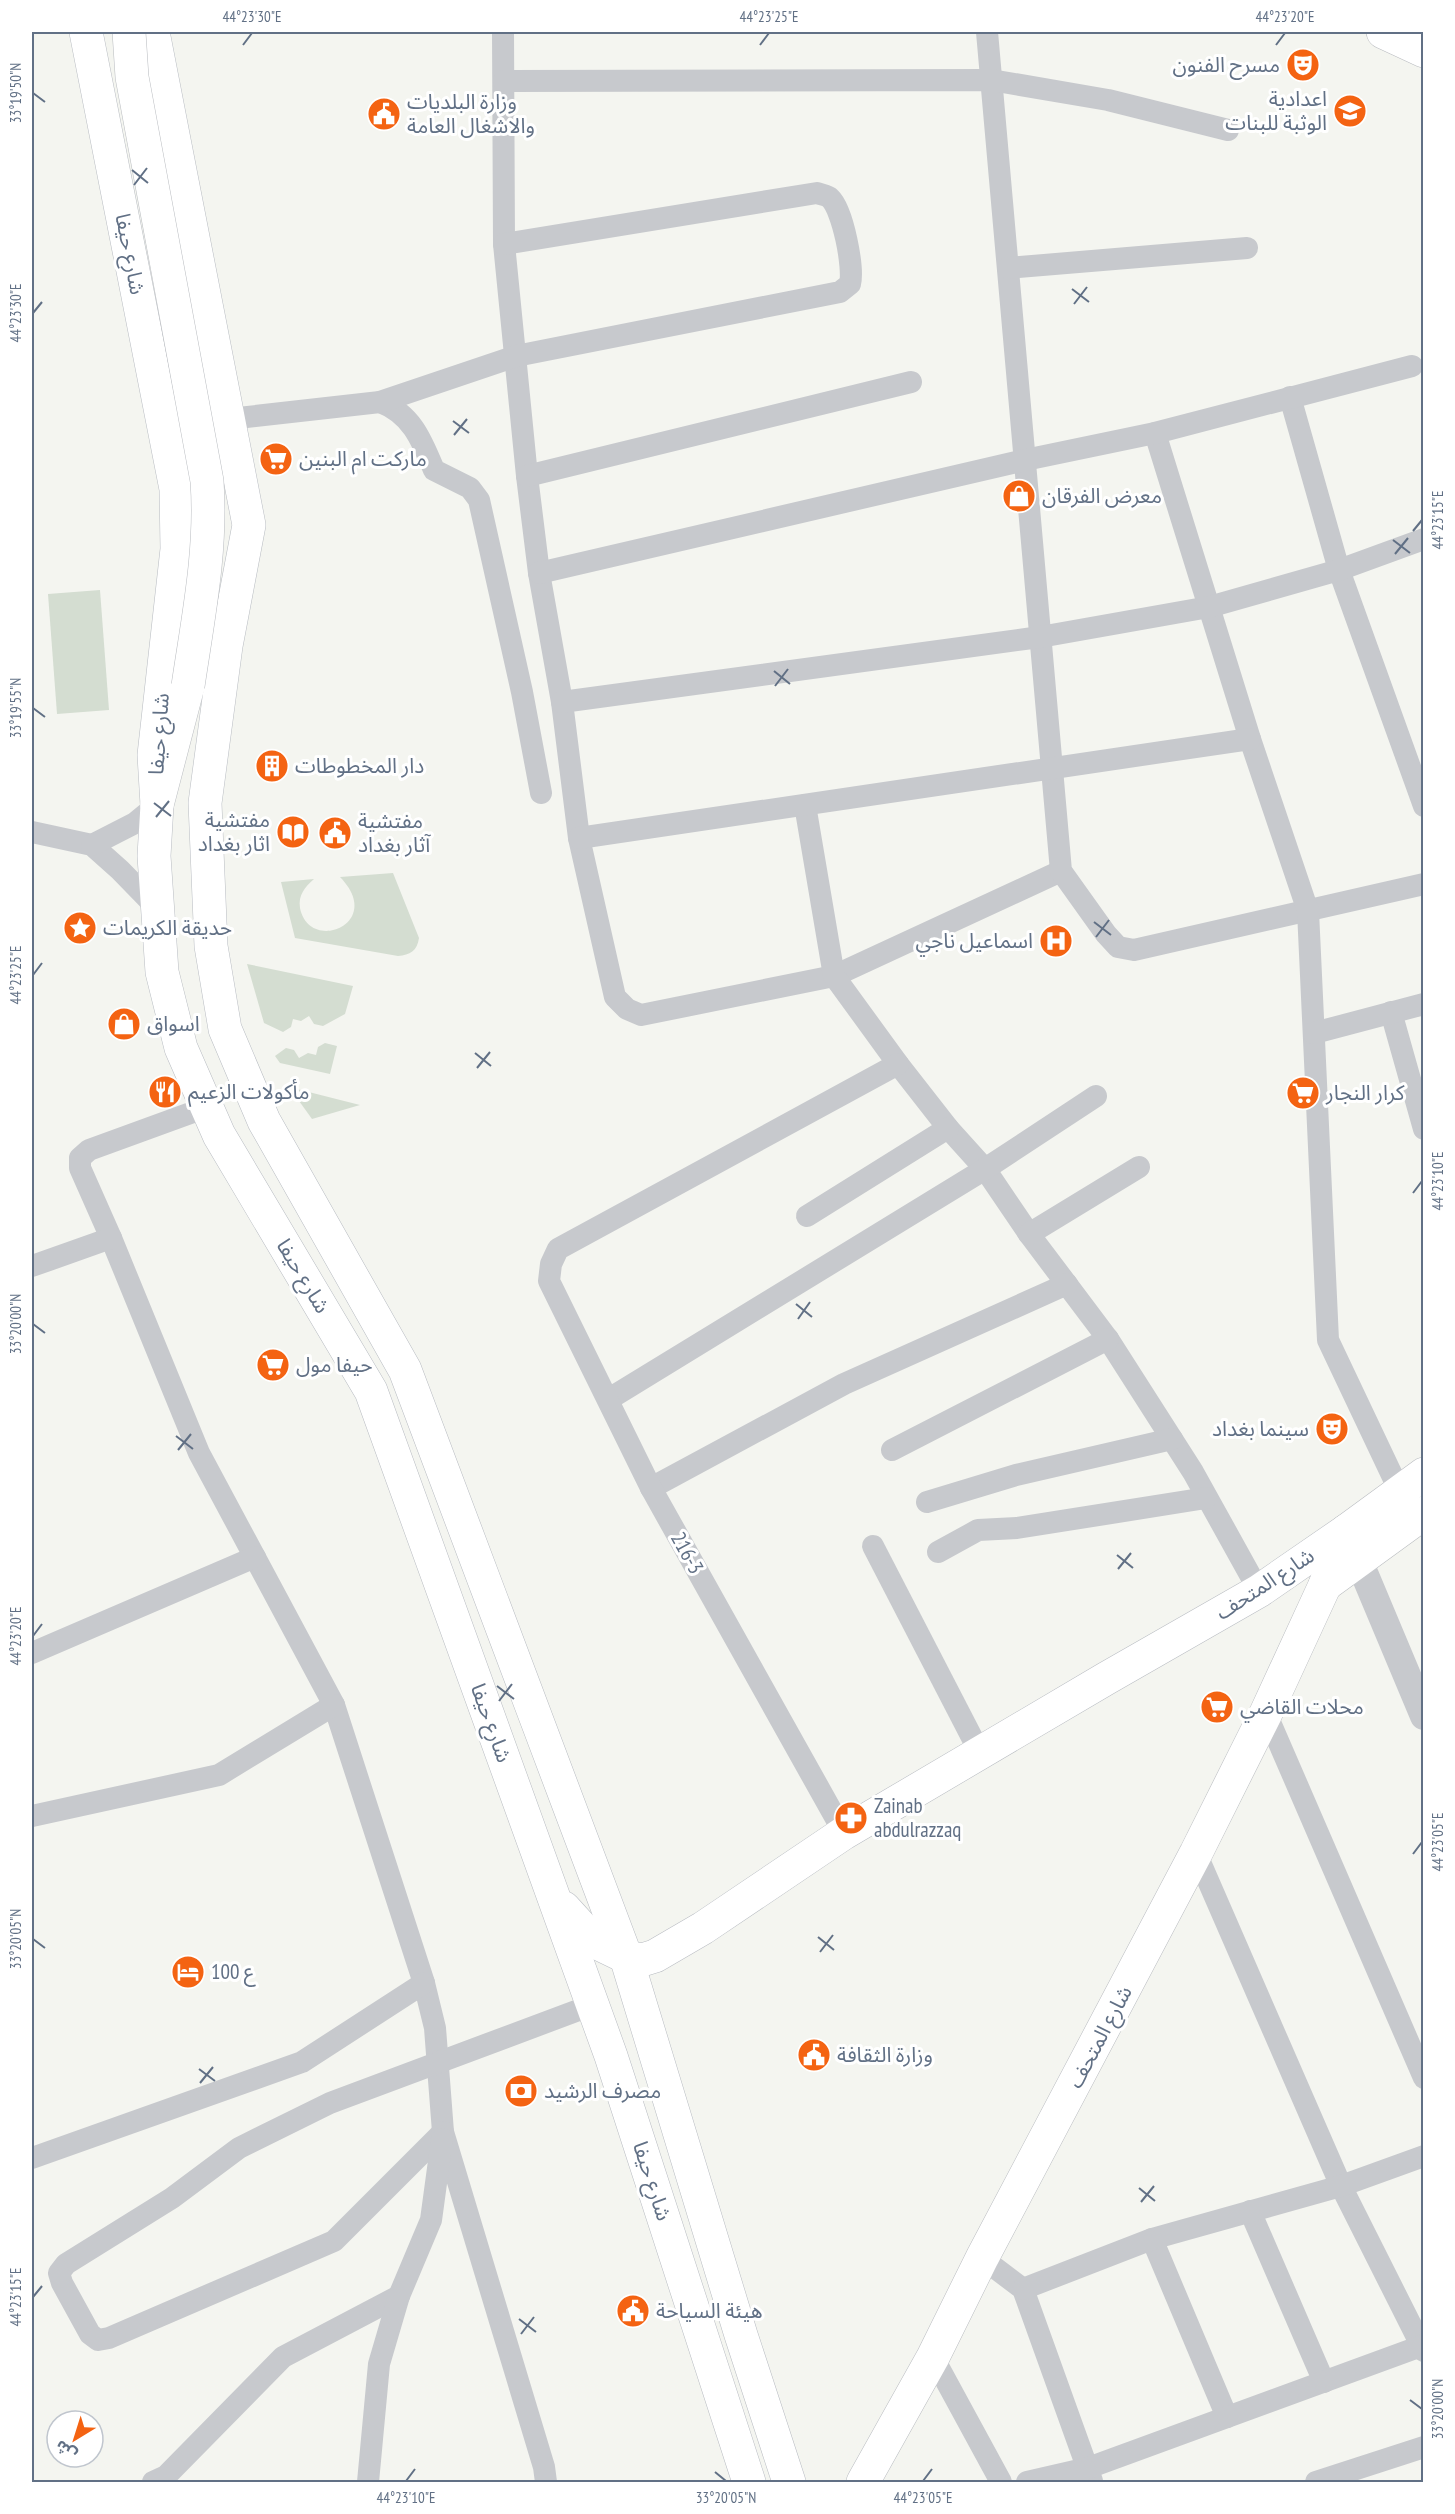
<svg xmlns="http://www.w3.org/2000/svg" width="1455" height="2514" viewBox="0 0 1455 2514" font-family="'PT Sans Narrow','Noto Sans Arabic',sans-serif">
	<rect width="100%" height="100%" fill="#f4f5f0"/>
	<g fill="#d4ddd1">
		<path d="M100,590L109,710L57,714L48,594Z"/>
		<path d="M393,873L419,938C417,951 410,955 398,956L295,938L281,882L314,879C305,887 298,895 300,908C309,954 386,924 340,877Z"/>
		<path d="M247,964L353,986L345,1014L323,1026L314,1024L309,1016L301,1021L293,1019L291,1027L283,1032L264,1023Z"/>
		<path d="M325,1043L337,1046L330,1074L280,1063L275,1056L286,1048L294,1050L299,1058L308,1053L316,1055L318,1047Z"/>
		<path d="M289,1087L360,1105L312,1119Z"/>
	</g>
	<g fill="none" stroke-linecap="round" stroke-linejoin="round">
		<defs>
			<g id="secondary">
				<path d="M86,32L176,489L177,549L154,755L157,805L154,856L162,972L181,1048L219,1135L371,1391L611,2056L749,2482"/>
				<path d="M153,32L249,525L226,646L205,803L211,946L225,1029L264,1121L405,1370L626,1957L741,2335L789,2482"/>
				<path d="M564,1908L595,1942L626,1957L642,1960L655,1956L703,1928L844,1833L1107,1678L1259,1591L1346,1531"/>
			</g>
			<g id="primary">
				<path d="M1383,32L1424,51"/>
				<path d="M157,805L188,686"/>
				<path d="M1325,1585L1424,1513"/>
				<path d="M863,2482L933,2357L982,2258L1196,1853L1266,1713L1325,1585L1346,1531L1424,1474"/>
			</g>
		</defs>
		<use href="#secondary" stroke="#b8bcc2" stroke-width="34"/>
		<use href="#primary" stroke="#b9bcc0" stroke-width="34"/>
		<g stroke="#c7c9cd" stroke-width="22">
			<path d="M503,32L504,244L527,476L539,573L562,702L579,838L615,997L627,1009L641,1015L834,976L1061,871"/>
			<path d="M987,32L1061,871L1106,934L1118,947L1134,950L1424,884"/>
			<path d="M504,81L991,80L1108,100L1228,130"/>
			<path d="M1008,268L1247,248"/>
			<path d="M1290,397L1339,570L1424,806"/>
			<path d="M380,402C412,414 422,441 434,470L470,488L479,500L522,692L541,793"/>
			<path d="M229,419L380,402L516,356L840,292L850,284C854,268 843,210 830,198C827,195 822,195 817,193L504,244"/>
			<path d="M1155,433L1250,739L1308,911L1328,1340L1400,1492"/>
			<path d="M527,476L911,382"/>
			<path d="M539,573L1025,460L1155,433L1412,366"/>
			<path d="M562,702L1040,637L1209,607L1339,570L1424,539"/>
			<path d="M805,805L834,976L898,1064L948,1128L985,1169L1029,1234L1108,1339L1193,1472L1259,1591"/>
			<path d="M32,832L92,845L120,870L157,908"/>
			<path d="M579,838L1250,739"/>
			<path d="M92,845L135,823L157,805"/>
			<path d="M1391,1012L1424,1129"/>
			<path d="M1314,1033L1424,1004"/>
			<path d="M207,1107L89,1150L80,1158V1168L111,1238L199,1453L334,1705L424,1983L435,2028L443,2132L544,2467L546,2482"/>
			<path d="M807,1216L948,1128"/>
			<path d="M1029,1234L1139,1167"/>
			<path d="M32,1266L111,1238"/>
			<path d="M609,1399L985,1169L1096,1096"/>
			<path d="M892,1450L1108,1339"/>
			<path d="M651,1488L844,1384L1067,1284"/>
			<path d="M927,1502L1016,1475L1172,1439"/>
			<path d="M873,1546L980,1753"/>
			<path d="M938,1552L978,1530L1017,1528L1206,1498"/>
			<path d="M32,1653L255,1557"/>
			<path d="M1266,1713L1424,2078"/>
			<path d="M32,1816L219,1775L334,1705"/>
			<path d="M844,1833L651,1488L549,1281L551,1264L558,1249L898,1064"/>
			<path d="M1196,1853L1341,2186L1424,2351"/>
			<path d="M443,2132L334,2241L109,2338L98,2340L90,2334L62,2283L59,2273L66,2264L172,2198L239,2148L330,2103L592,2005"/>
			<path d="M32,2158L302,2062L424,1983"/>
			<path d="M1250,2211L1324,2382"/>
			<path d="M1152,2239L1227,2417"/>
			<path d="M982,2258L1023,2289L1092,2481"/>
			<path d="M1023,2289L1152,2239L1341,2186L1424,2156"/>
			<path d="M933,2357L1001,2482"/>
			<path d="M153,2482L166,2476L283,2357L399,2296"/>
			<path d="M368,2482L379,2364L399,2296L431,2220L442,2139"/>
			<path d="M1027,2482L1088,2468L1424,2345"/>
			<path d="M1316,2482L1424,2447"/>
		</g>
		<path stroke="#c7c9cd" stroke-width="28" d="M1359,1561L1424,1716"/>
		<use href="#secondary" stroke="#fff" stroke-width="33"/>
		<use href="#primary" stroke="#fff" stroke-width="33"/>
		<defs>
			<path id="primary-bridge" d="M129,32L132,77L207,481C212,550 198,618 188,686"/>
		</defs>
		<use href="#primary-bridge" stroke="#b9bcc0" stroke-width="34" stroke-linecap="butt"/>
		<use href="#primary-bridge" stroke="#fff" stroke-width="33"/>
	</g>
	<path fill="none" stroke="#617085" stroke-width="2" d="M243,45L252,33M760,45L769,33M1276,45L1285,33M33,93L45,102M132,170L148,183M134,185L147,168M1072,289L1089,302M1074,304L1087,287M33,313L42,302M453,421L469,433M454,435L467,419M1413,531L1422,520M1393,540L1410,553M1395,554L1408,538M774,671L790,684M775,686L788,669M33,708L45,717M154,803L171,816M156,817L169,801M1094,922L1111,935M1096,937L1109,920M33,975L42,963M475,1053L491,1066M477,1068L490,1052M1413,1193L1422,1181M796,1304L812,1317M798,1319L810,1302M33,1324L45,1333M176,1436L193,1449M178,1450L191,1434M1117,1555L1133,1568M1118,1569L1131,1553M33,1636L42,1624M497,1686L514,1699M499,1701L512,1684M1413,1854L1422,1842M818,1937L834,1950M33,1939L45,1948M820,1952L833,1935M199,2069L215,2081M200,2083L213,2067M1139,2188L1155,2201M1141,2202L1154,2186M33,2297L42,2286M519,2319L536,2332M521,2334L534,2317M1410,2400L1422,2409M715,2472L726,2481M406,2481L415,2469M923,2481L932,2469"/>
	<defs>
		<symbol id="theatre-disc" viewBox="-11 -11 22 22"><circle r="9.5" fill="#f46312" stroke="#fff"/><path d="M-5-5.5Q0-4 5-5.5V0Q5 5 0 6Q-5 5-5 0ZM-3.3-2.5H-1v1.5H-3.3ZM1-2.5H3.3v1.5H1ZM-2.8 1Q0 5.5 2.8 1Z" fill="#fff"/></symbol>
		<symbol id="school-disc" viewBox="-11 -11 22 22"><circle r="9.5" fill="#f46312" stroke="#fff"/><path d="M0-5L7-2L0 1L-7-2ZM-4 1L0 2.5L4 1V4Q0 6-4 4Z" fill="#fff"/></symbol>
		<symbol id="civic-disc" viewBox="-11 -11 22 22"><circle r="9.5" fill="#f46312" stroke="#fff"/><path d="M-.6-6.5H3V-4.5H.6V-3L4-1V1h2V6H-6V1h2V-1L-.6-3ZM-1.2 2.5V6h2.4V2.5Z" fill="#fff"/></symbol>
		<symbol id="supermarket-disc" viewBox="-11 -11 22 22"><circle r="9.5" fill="#f46312" stroke="#fff"/><path d="M-6-5.5h2.5l.6 2H6L4.5 2H-2.5L-4.4-4H-6ZM-1.5 3.2a1.3 1.3 0 1 0 .1 0ZM3 3.2a1.3 1.3 0 1 0 .1 0Z" fill="#fff"/></symbol>
		<symbol id="shop-disc" viewBox="-11 -11 22 22"><circle r="9.5" fill="#f46312" stroke="#fff"/><path d="M-5-2.5h2.3a2.7 3.5 0 0 1 5.4 0H5L5.5 6h-11ZM-1.5-2.5h3a1.5 2.3 0 0 0-3 0Z" fill="#fff"/></symbol>
		<symbol id="building-disc" viewBox="-11 -11 22 22"><circle r="9.5" fill="#f46312" stroke="#fff"/><path d="M-4-6H4V6H1V3H-1V6H-4ZM-2.5-4.3h1.7v1.8h-1.7ZM.8-4.3h1.7v1.8H.8ZM-2.5-1h1.7V.8h-1.7ZM.8-1h1.7V.8H.8Z" fill="#fff"/></symbol>
		<symbol id="library-disc" viewBox="-11 -11 22 22"><circle r="9.5" fill="#f46312" stroke="#fff"/><path d="M-6-4Q-3-5.5-.7-3.5V5Q-3 3-6 4ZM6-4Q3-5.5 .7-3.5V5Q3 3 6 4Z" fill="#fff"/></symbol>
		<symbol id="sight-disc" viewBox="-11 -11 22 22"><circle r="9.5" fill="#f46312" stroke="#fff"/><path d="M0-6L1.8-2.2L6-1.7L2.9 1.2L3.7 5.4L0 3.3L-3.7 5.4L-2.9 1.2L-6-1.7L-1.8-2.2Z" fill="#fff"/></symbol>
		<symbol id="hospital-disc" viewBox="-11 -11 22 22"><circle r="9.5" fill="#f46312" stroke="#fff"/><path d="M-5-5h3v3.5h4V-5h3V5h-3V1.5h-4V5h-3Z" fill="#fff"/></symbol>
		<symbol id="restaurant-disc" viewBox="-11 -11 22 22"><circle r="9.5" fill="#f46312" stroke="#fff"/><path d="M-5-6h1v4h1v-4h1v4h1v-4h1v5L-1.5 .5V6h-2V.5L-5-1ZM5-6V6H3V1.5H1.5Q1.5-4 5-6Z" fill="#fff"/></symbol>
		<symbol id="pharmacy-disc" viewBox="-11 -11 22 22"><circle r="9.5" fill="#f46312" stroke="#fff"/><path d="M-2-6h4v4h4v4h-4v4h-4v-4h-4v-4h4Z" fill="#fff"/></symbol>
		<symbol id="hotel-disc" viewBox="-11 -11 22 22"><circle r="9.5" fill="#f46312" stroke="#fff"/><path d="M-6-4.5h1.5V1H6V5H4.5V3h-9V5H-6ZM-4 0a1.8 1.8 0 1 1 3.6 0ZM.5 0V-2.5h3Q6-2.5 6 0Z" fill="#fff"/></symbol>
		<symbol id="bank-disc" viewBox="-11 -11 22 22"><circle r="9.5" fill="#f46312" stroke="#fff"/><path d="M-6-4H6V4H-6ZM0-2.3a2.3 2.3 0 1 0 0 4.6a2.3 2.3 0 1 0 0-4.6Z" fill="#fff"/></symbol>
	</defs>
	<g fill-rule="evenodd">
		<use href="#theatre-disc" x="1284" y="46" width="38" height="38"/>
		<use href="#school-disc" x="1331" y="92" width="38" height="38"/>
		<use href="#civic-disc" x="365" y="95" width="38" height="38"/>
		<use href="#supermarket-disc" x="257" y="440" width="38" height="38"/>
		<use href="#shop-disc" x="1000" y="477" width="38" height="38"/>
		<use href="#building-disc" x="253" y="747" width="38" height="38"/>
		<use href="#library-disc" x="274" y="813" width="38" height="38"/>
		<use href="#civic-disc" x="316" y="814" width="38" height="38"/>
		<use href="#sight-disc" x="61" y="909" width="38" height="38"/>
		<use href="#hospital-disc" x="1037" y="922" width="38" height="38"/>
		<use href="#shop-disc" x="105" y="1005" width="38" height="38"/>
		<use href="#restaurant-disc" x="146" y="1073" width="38" height="38"/>
		<use href="#supermarket-disc" x="1284" y="1074" width="38" height="38"/>
		<use href="#supermarket-disc" x="254" y="1346" width="38" height="38"/>
		<use href="#theatre-disc" x="1313" y="1410" width="38" height="38"/>
		<use href="#supermarket-disc" x="1198" y="1688" width="38" height="38"/>
		<use href="#pharmacy-disc" x="832" y="1799" width="38" height="38"/>
		<use href="#hotel-disc" x="169" y="1953" width="38" height="38"/>
		<use href="#civic-disc" x="795" y="2036" width="38" height="38"/>
		<use href="#bank-disc" x="502" y="2072" width="38" height="38"/>
		<use href="#civic-disc" x="614" y="2292" width="38" height="38"/>
	</g>
	<g text-anchor="middle" stroke-width="6" stroke-linejoin="round" paint-order="stroke">
		<g font-size="21" fill="#617085" stroke="#fff" text-anchor="start">
			<text x="1280" y="72" text-anchor="end">مسرح الفنون</text>
			<text x="1327" y="106" text-anchor="end">اعدادية<tspan x="1327" dy="24">الوثبة للبنات</tspan></text>
			<text x="407" y="109">وزارة البلديات<tspan x="407" dy="24">والاشغال العامة</tspan></text>
			<text x="299" y="466">ماركت ام البنين</text>
			<text x="1042" y="503">معرض الفرقان</text>
			<text x="295" y="773">دار المخطوطات</text>
			<text x="270" y="827" text-anchor="end">مفتشية<tspan x="270" dy="24">اثار بغداد</tspan></text>
			<text x="358" y="828">مفتشية<tspan x="358" dy="24">آثار بغداد</tspan></text>
			<text x="103" y="935">حديقة الكريمات</text>
			<text x="1033" y="948" text-anchor="end">اسماعيل ناجي</text>
			<text x="147" y="1031">اسواق</text>
			<text x="188" y="1099">مأكولات الزعيم</text>
			<text x="1326" y="1100">كرار النجار</text>
			<text x="296" y="1372">حيفا مول</text>
			<text x="1309" y="1436" text-anchor="end">سينما بغداد</text>
			<text x="1240" y="1714">محلات القاضي</text>
			<text x="874" y="1813">Zainab<tspan x="874" dy="24">abdulrazzaq</tspan></text>
			<text x="211" y="1979">100 ع</text>
			<text x="837" y="2062">وزارة الثقافة</text>
			<text x="544" y="2098">مصرف الرشيد</text>
			<text x="656" y="2318">هيئة السياحة</text>
		</g>
		<g font-size="21" fill="#617085" stroke="#fff">
			<text transform="translate(130 254) rotate(79)" y="7">شارع حيفا</text>
			<text transform="translate(159 734) rotate(-86)" y="7">شارع حيفا</text>
			<text transform="translate(303 1276) rotate(59)" y="7">شارع حيفا</text>
			<text transform="translate(687 1553) rotate(61)" y="7">216-3</text>
			<text transform="translate(1265 1584) rotate(-33)" y="7">شارع المتحف</text>
			<text transform="translate(491 1723) rotate(70)" y="7">شارع حيفا</text>
			<text transform="translate(1100 2037) rotate(-62)" y="7">شارع المتحف</text>
			<text transform="translate(652 2181) rotate(72)" y="7">شارع حيفا</text>
		</g>
	</g>
	<rect width="1455" height="2514" fill="none" stroke="#ffffff" stroke-width="66"/>
	<g transform="translate(75 2439) rotate(218)"><circle r="28" fill="#ffffff" stroke="#c0c6ce" stroke-width="1.5"/>
	<path d="M0-4.5L10 22L0 15L-10 22Z" fill="#f46312"/>
	<text y="-9" font-size="16" font-weight="bold" text-anchor="middle" fill="#617085">ش</text>
	</g>
	<rect x="33" y="33" width="1389" height="2448" fill="none" stroke="#617085" stroke-width="2"/>
	<g font-size="15" text-anchor="middle" fill="#617085">
		<text x="252" y="22">44°23'30"E</text>
		<text x="769" y="22">44°23'25"E</text>
		<text x="1285" y="22">44°23'20"E</text>
		<text transform="translate(16 93) rotate(-90)" y="5">33°19'50"N</text>
		<text transform="translate(16 313) rotate(-90)" y="5">44°23'30"E</text>
		<text transform="translate(1438 520) rotate(-90)" y="5">44°23'15"E</text>
		<text transform="translate(16 708) rotate(-90)" y="5">33°19'55"N</text>
		<text transform="translate(16 975) rotate(-90)" y="5">44°23'25"E</text>
		<text transform="translate(1438 1181) rotate(-90)" y="5">44°23'10"E</text>
		<text transform="translate(16 1324) rotate(-90)" y="5">33°20'00"N</text>
		<text transform="translate(16 1636) rotate(-90)" y="5">44°23'20"E</text>
		<text transform="translate(1438 1842) rotate(-90)" y="5">44°23'05"E</text>
		<text transform="translate(16 1939) rotate(-90)" y="5">33°20'05"N</text>
		<text transform="translate(16 2297) rotate(-90)" y="5">44°23'15"E</text>
		<text transform="translate(1438 2409) rotate(-90)" y="5">33°20'00"N</text>
		<text x="406" y="2503">44°23'10"E</text>
		<text x="726" y="2503">33°20'05"N</text>
		<text x="923" y="2503">44°23'05"E</text>
	</g>
</svg>
